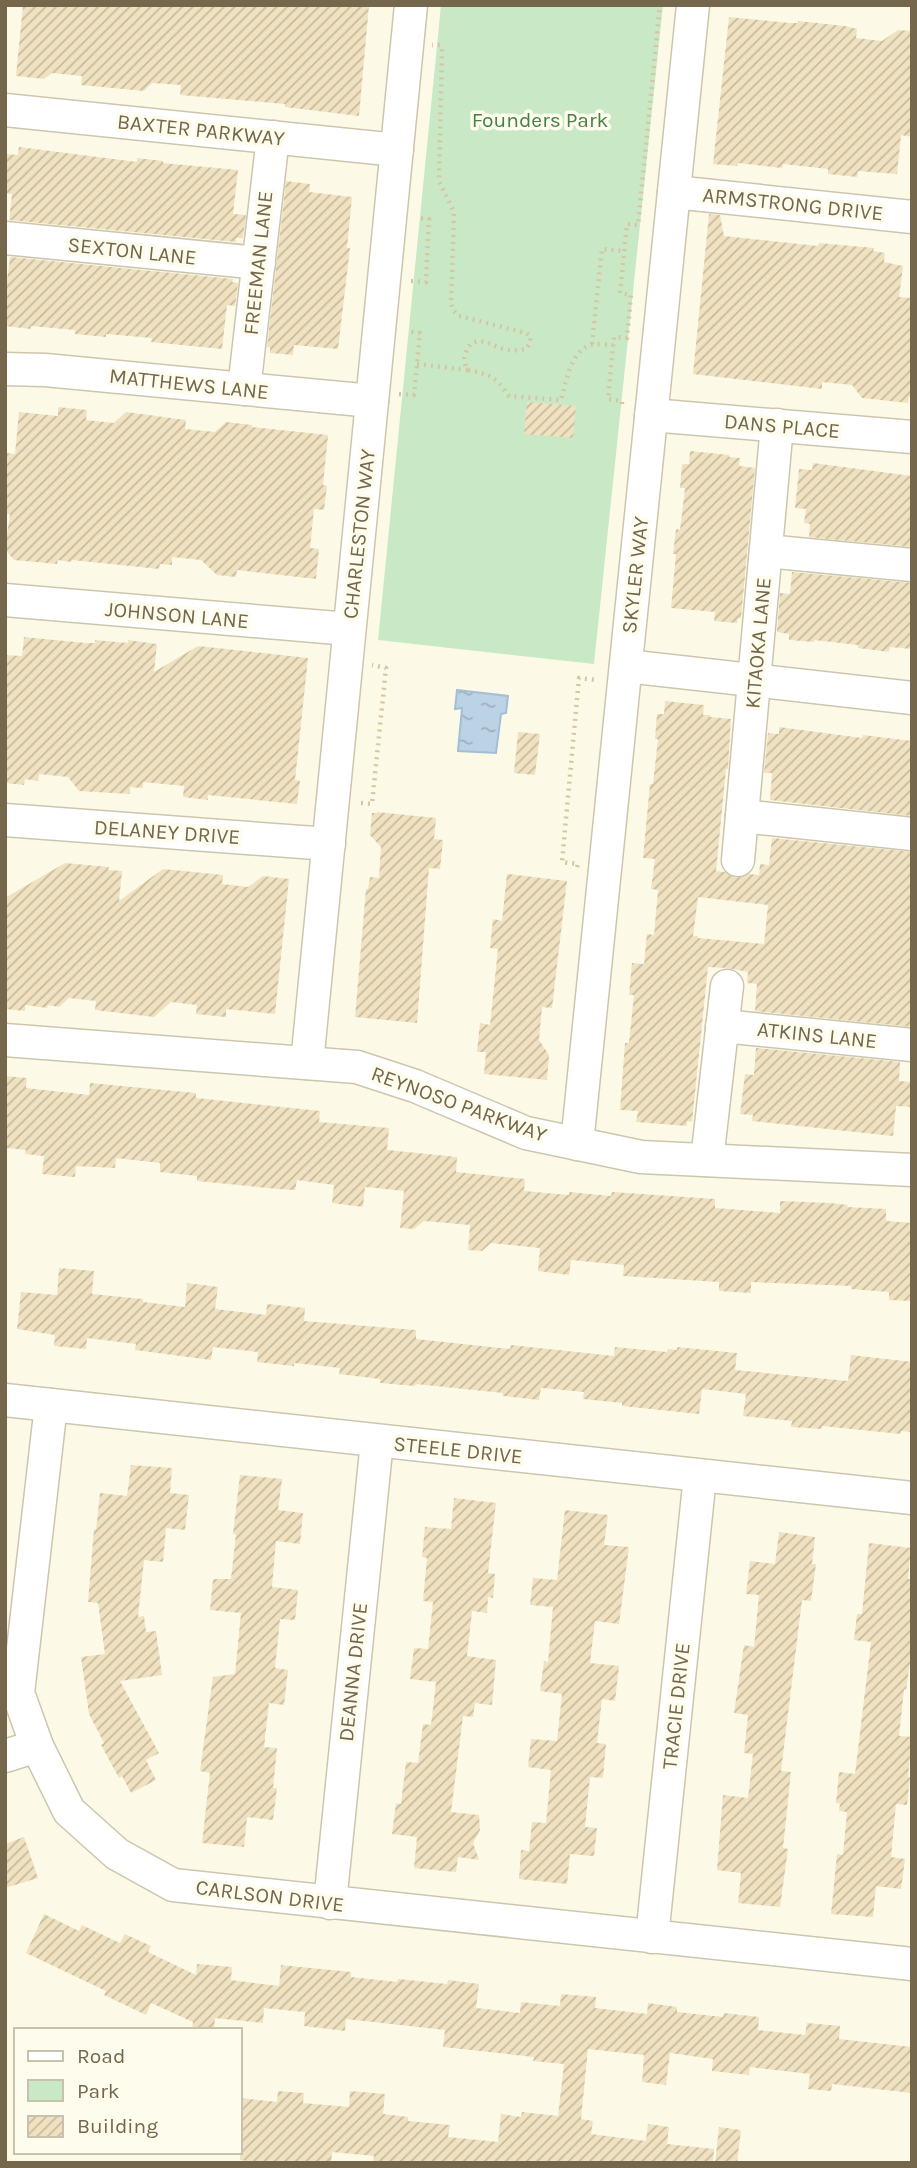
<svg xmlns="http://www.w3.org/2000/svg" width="917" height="2168" viewBox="0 0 917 2168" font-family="Karla,sans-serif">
	<defs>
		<pattern id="water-ripples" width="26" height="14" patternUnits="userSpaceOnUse" patternTransform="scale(1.75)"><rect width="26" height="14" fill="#bcd2e5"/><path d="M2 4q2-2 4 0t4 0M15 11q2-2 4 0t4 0" fill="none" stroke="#9daebc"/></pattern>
		<pattern id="building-hatch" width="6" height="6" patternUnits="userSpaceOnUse" patternTransform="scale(1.75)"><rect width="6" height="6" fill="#f0e2c0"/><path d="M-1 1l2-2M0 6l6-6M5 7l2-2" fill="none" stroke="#c7bb9e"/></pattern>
	</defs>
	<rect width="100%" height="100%" fill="#fcfae7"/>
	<path fill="#c9e9c6" d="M441,5H663L594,664L378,640Z"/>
	<path fill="url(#water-ripples)" stroke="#a3bed6" stroke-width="2" d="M457,690L508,696L506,713L501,714L496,753L458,751L462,708L455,709Z"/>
	<g fill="url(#building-hatch)" fill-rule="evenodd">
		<path d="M23,5H369L359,116L285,107V104L180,95L181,85L152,83L144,91L81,85L82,76L52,73L44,79L16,76Z"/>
		<path d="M729,17L790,23H798V21L845,26L857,29L856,38L882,41L898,30L912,31V137L901,135L897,174L858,171L857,177L828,174V169L783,164L782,168L738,163L737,166L713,164Z"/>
		<path d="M19,147L137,162V158L163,161V163L238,170L233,214L246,215L243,238H236V242L9,220L12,194L5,193V154L18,155Z"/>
		<path d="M286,181L310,184L309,192L352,197L347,248H350L338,349L294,345L293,355L270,353V347H267Z"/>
		<path d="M709,214L720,215L724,236L818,246L819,243L874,248L873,251L885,253L884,262L903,266L899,297L912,298V398L909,397L908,403L862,398L852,385L822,382V389L693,374Z"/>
		<path d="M10,257L233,279L232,282L238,283L235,306L227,305L222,349L151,342L152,338L106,334V337L75,334V330L31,326V329L5,326V281H7Z"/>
		<path d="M527,402L576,406L573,438L524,434Z"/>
		<path d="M58,407L87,410L86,420L114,423L126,412L186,420L185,429L215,432L226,422L252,425V427L328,435L323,485L327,486L324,510L314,509L310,548L319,549L316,579L237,570L236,577L217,575L201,560L172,557V565L160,564L159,569L72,560L71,562L58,560L57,564L14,560L5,549L10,514H5V453L15,454L19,412L58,416Z"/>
		<path d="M690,451L729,455V457L740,458L739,466L755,468L741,618H738L737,623L714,621L715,612L671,608L676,554H673L676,529L680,530L685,488H680L682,464H689Z"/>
		<path d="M813,463L912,476V547L809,537L810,524L804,523L806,509L795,508L799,469L812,470Z"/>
		<path d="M792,572L912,583V649L890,647L889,652L858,648V645L814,640V642L789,640V634L777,632L780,593L790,594Z"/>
		<path d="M24,637L86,643H95V640L128,643V640L157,644L154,672L198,646L308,658L295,780L300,781L297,804L208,795V800L183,797L184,786L143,782V788L130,787V794L79,791L68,777L39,774L38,781L25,779L24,785L5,783V655L22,656Z"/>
		<path d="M665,701L704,705L703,715H710V717L731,719L728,769H726L716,871L725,872L736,878L749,874L759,875L760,864L769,865L772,838L912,852V1027L755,1011L757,984L747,983L748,972L728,968L708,967L692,1122L687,1121V1126L636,1122L638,1111L620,1110L625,1043H629L634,995H629L632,963L644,964L647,934L654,935L658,890L651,889L655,859L643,858L650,784H653L658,739H655L657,714H664ZM698,897L768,905L764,944L698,938V936H693Z"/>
		<path d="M779,727L862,738L863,735L912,741V816L770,800L772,773H764L768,733L779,734Z"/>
		<path d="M518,732L540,734L535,775L514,773Z"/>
		<path d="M377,812L436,818L434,839L443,840L440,869L429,868L417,1023L355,1017L366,889H368L370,877L379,878L381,847L370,835L372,813H377Z"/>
		<path d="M65,863L109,867L108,870L122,871L119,901L163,869L223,875L222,884L248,887L263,876L289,879L275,1014L226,1009V1017L196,1014L197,1005L171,1002L154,1017L95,1010L96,1001L69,998L59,1007L48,1005L47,1008L25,1005V1011L5,1009V898Z"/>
		<path d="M507,874L567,881L552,1008L542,1007L539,1040L549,1055L547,1080L484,1074L486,1052H477L480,1023L490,1025L498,949L490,948L493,919L502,921Z"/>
		<path d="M756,1048L900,1062L899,1081L912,1082V1107L896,1106L893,1136L752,1121L753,1115L740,1114L745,1074L754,1075Z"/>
		<path d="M5,1076L27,1078L26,1088L89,1095L90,1083L196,1093V1098L320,1111L319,1122L389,1128L387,1150L457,1157L456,1172L525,1179L524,1191L569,1195V1192L611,1196L612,1192L715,1199V1208L780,1213V1201L830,1203L848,1205L847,1207L886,1209V1221L912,1223V1301L889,1300V1292L851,1289V1286L751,1282V1293L719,1291V1282L623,1276L624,1265L571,1260L569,1275L538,1271L540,1248L491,1243L482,1251L468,1250L470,1225L424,1221L414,1229L400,1228L404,1191L365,1187L363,1207L332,1203L334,1185L297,1180L295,1190L278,1189L197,1181V1176L160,1172V1163L116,1158L115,1168L76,1166L75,1177L42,1174L44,1156L25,1154L26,1150L5,1148Z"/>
		<path d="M59,1268L94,1271L92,1294L143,1299V1302L185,1307L187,1283L218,1287L215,1309L266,1315L267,1304L305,1308L304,1321L416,1330V1339L510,1349L511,1345L614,1356L615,1347L667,1352L668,1349L677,1350V1347L737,1353L735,1370L848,1381L851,1355L912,1362V1432L901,1431V1434L822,1426V1429L791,1427L792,1421L743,1416L746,1394L702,1389L699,1414L622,1406V1403L583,1399L584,1392L541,1388L539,1400L503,1396V1393L416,1384L415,1386L380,1383V1379L339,1374L340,1368L294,1363V1366L257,1362L258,1352L213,1347L211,1360L135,1350L136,1344L87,1338L86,1349L54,1346L55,1335L17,1329L21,1292L57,1295Z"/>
		<path d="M131,1465L172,1468L170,1493L189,1495L185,1530L166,1528L163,1562L144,1560L138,1617L144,1616L146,1632L156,1631L162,1675L120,1681L159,1753L146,1760L156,1780L131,1793L122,1776L119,1778L101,1745L104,1743L89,1714L81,1657L105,1654L98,1603L88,1602L94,1529L96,1530L100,1493L127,1496Z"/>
		<path d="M240,1475L282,1479L278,1510L303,1513L300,1544L276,1541L272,1587L298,1590L295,1620L280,1619L275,1668L288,1670L284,1705L269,1703L264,1747L277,1748L273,1788H277L273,1820L247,1817L244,1847L202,1843L210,1773L200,1771L213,1677L235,1674L241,1613L210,1610L213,1579H231L236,1534H233Z"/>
		<path d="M454,1498L496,1503L488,1573L495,1574L493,1598L488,1597L487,1613L472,1611L467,1656L496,1660L492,1705L475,1703L473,1717L463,1716L451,1812L479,1815L480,1830L473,1843L479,1860L458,1857L456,1872L414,1868L417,1837L392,1834L396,1803L401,1804L406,1762L418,1763L423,1724L431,1725L436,1682L410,1679L414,1648L428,1649L433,1602L423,1601L427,1558L422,1557L425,1527L451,1529Z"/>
		<path d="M565,1510L608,1515L604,1545L629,1547L619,1624L595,1621L590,1663L619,1666L615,1701L602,1699L597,1743L606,1744L603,1778L590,1777L585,1827L597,1828L594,1856L570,1854L567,1884L519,1879L521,1850L529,1851L532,1822L546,1823L551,1770L528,1767L531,1739L557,1741L562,1694L540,1691L544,1661L548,1662L553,1607L530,1605L533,1578L557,1580Z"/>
		<path d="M779,1532L815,1537L812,1564H816L811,1601L802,1600L781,1771L791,1772L783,1848L788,1849L780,1907L738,1903L741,1873L717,1870L723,1795L748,1798L753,1754L744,1753L748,1715L734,1713L744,1645L754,1647L759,1595L746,1594L750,1561L775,1564Z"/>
		<path d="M869,1543L911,1548L908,1579H912V1663H910L906,1690L904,1689L899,1736L912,1737L908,1777H910L907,1805L896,1804L891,1857L905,1859L901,1889L876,1886L873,1917L831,1914L837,1854L843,1855L847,1812L839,1811L840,1804L836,1803L839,1772L855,1774L871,1642L854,1640L857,1614H862Z"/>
		<path d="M24,1837L38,1878L5,1888V1844Z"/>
		<path d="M44,1914L79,1931L82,1925L120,1943L125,1934L151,1946L148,1952L196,1975L197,1964L232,1967L231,1980L279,1986L281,1965L351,1972V1977L397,1982L398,1979L447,1984L448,1980L479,1984L476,2008L520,2013L521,2002L560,2006L561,1994L596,1997L595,2008L647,2014L648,2003L677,2007V2012L723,2017L724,2013L759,2017L758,2030L805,2035L807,2023L840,2026L839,2039L912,2047V2093L832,2084L831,2091L808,2089L810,2074L750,2067L749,2075L712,2071L713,2059L670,2053L666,2085L642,2082L644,2055L588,2049L581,2119L593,2121L591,2134L646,2141L648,2124L669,2127L667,2144L714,2149L713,2163H373L374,2156L332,2152L331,2163H264L240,2160V2098L277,2102L278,2091L304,2093L303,2103L349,2107L350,2091L385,2094L383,2114L408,2117V2121L450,2125L448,2137L498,2142L501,2114L521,2117L522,2112L558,2116L564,2064L533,2061L534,2057L443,2047L445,2030L346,2019L345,2031L304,2026L305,2012L264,2008L263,2023L215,2018L214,2030H192L193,2022L151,2003L146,2015L104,1995L106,1991L26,1953Z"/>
		<path d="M719,2127L741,2130L737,2163H715Z"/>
	</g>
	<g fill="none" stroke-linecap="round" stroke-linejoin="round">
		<defs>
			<g id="minor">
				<path d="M5,110L397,150"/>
				<path d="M674,192L912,217"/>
				<path d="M5,238L259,263"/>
				<path d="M5,369L45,370L372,401"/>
				<path d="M244,389L273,137"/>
				<path d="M651,415L912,437"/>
				<path d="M766,551L912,565"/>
				<path d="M5,600L349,629"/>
				<path d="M626,666L912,698"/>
				<path d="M742,816L912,834"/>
				<path d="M5,820L329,844"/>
				<path d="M738,860L777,425"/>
				<path d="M722,1026L912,1045"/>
				<path d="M5,1040L357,1067L415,1086L526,1133L641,1157L912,1170"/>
				<path d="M307,1063L411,5"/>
				<path d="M577,1144L693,5"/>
				<path d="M707,1160L727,986"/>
				<path d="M5,1400L912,1498"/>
				<path d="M51,1405L18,1693L37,1746L69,1811L117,1854L173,1885L912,1964"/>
				<path d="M5,1756L37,1746"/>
				<path d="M330,1903L377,1441"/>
				<path d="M652,1937L700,1476"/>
			</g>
		</defs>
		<use href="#minor" stroke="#cdc6ae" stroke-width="35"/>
		<g stroke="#d5c6a3" stroke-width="4.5" stroke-dasharray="2 5" stroke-linecap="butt">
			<path d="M411,281L426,282L429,219L417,218"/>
			<path d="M592,344L602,249L624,251"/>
			<path d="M417,364L468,370C461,359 465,353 471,343C487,338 493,347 507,350C513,351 520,350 526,349L530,343L531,337L526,333L459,316L453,310L451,303L454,212L439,181L442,49L440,45H432"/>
			<path d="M468,370C491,375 495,376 509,396L561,400C566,382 570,353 590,345C597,343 606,345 613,345"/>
			<path d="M399,394L414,395L420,333L407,331"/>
			<path d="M622,404V401L608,399L614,337L627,338L631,295L620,293L627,224L638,225L660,5"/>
			<path d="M361,803L372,804L386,668L372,665"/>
			<path d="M577,867L578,864L562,862L579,678L595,680V677"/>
		</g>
		<use href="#minor" stroke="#fff" stroke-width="32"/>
	</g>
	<g text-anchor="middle" stroke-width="7" stroke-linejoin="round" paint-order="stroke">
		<g font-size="21" fill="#477f48" stroke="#fefded">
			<text x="540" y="127">Founders Park</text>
		</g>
		<g font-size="21" fill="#75674c" stroke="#fefded">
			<text transform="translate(201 130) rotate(6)" y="7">BAXTER PARKWAY</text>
			<text transform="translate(793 204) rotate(6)" y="7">ARMSTRONG DRIVE</text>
			<text transform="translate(132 251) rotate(6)" y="7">SEXTON LANE</text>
			<text transform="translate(258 263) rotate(-84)" y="7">FREEMAN LANE</text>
			<text transform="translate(189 384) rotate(6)" y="7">MATTHEWS LANE</text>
			<text transform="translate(782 426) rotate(5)" y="7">DANS PLACE</text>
			<text transform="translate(359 534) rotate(-84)" y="7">CHARLESTON WAY</text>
			<text transform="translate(635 575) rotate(-84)" y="7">SKYLER WAY</text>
			<text transform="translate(177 615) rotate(5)" y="7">JOHNSON LANE</text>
			<text transform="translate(758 643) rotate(-85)" y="7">KITAOKA LANE</text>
			<text transform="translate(167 832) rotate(4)" y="7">DELANEY DRIVE</text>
			<text transform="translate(817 1035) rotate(6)" y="7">ATKINS LANE</text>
			<text transform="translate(459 1104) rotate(20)" y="7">REYNOSO PARKWAY</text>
			<text transform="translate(458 1450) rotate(6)" y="7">STEELE DRIVE</text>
			<text transform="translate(353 1672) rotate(-84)" y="7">DEANNA DRIVE</text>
			<text transform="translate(676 1706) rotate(-84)" y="7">TRACIE DRIVE</text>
			<text transform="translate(270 1896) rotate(7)" y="7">CARLSON DRIVE</text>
		</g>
	</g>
	<rect width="917" height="2168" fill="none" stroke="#75674c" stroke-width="14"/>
	<rect x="14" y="2028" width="228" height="126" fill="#fefded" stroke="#c7c1ad" stroke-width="2"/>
	<rect x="28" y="2051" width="35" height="10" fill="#ffffff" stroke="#c7c1ad" stroke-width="2"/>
	<text x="77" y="2063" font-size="21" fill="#75674c">Road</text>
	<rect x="28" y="2080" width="35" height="21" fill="#c9e9c6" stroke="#c7c1ad" stroke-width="2"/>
	<text x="77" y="2098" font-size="21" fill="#75674c">Park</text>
	<rect x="28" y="2116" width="35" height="21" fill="url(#building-hatch)" stroke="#c7c1ad" stroke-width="2"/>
	<text x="77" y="2133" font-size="21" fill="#75674c">Building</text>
</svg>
